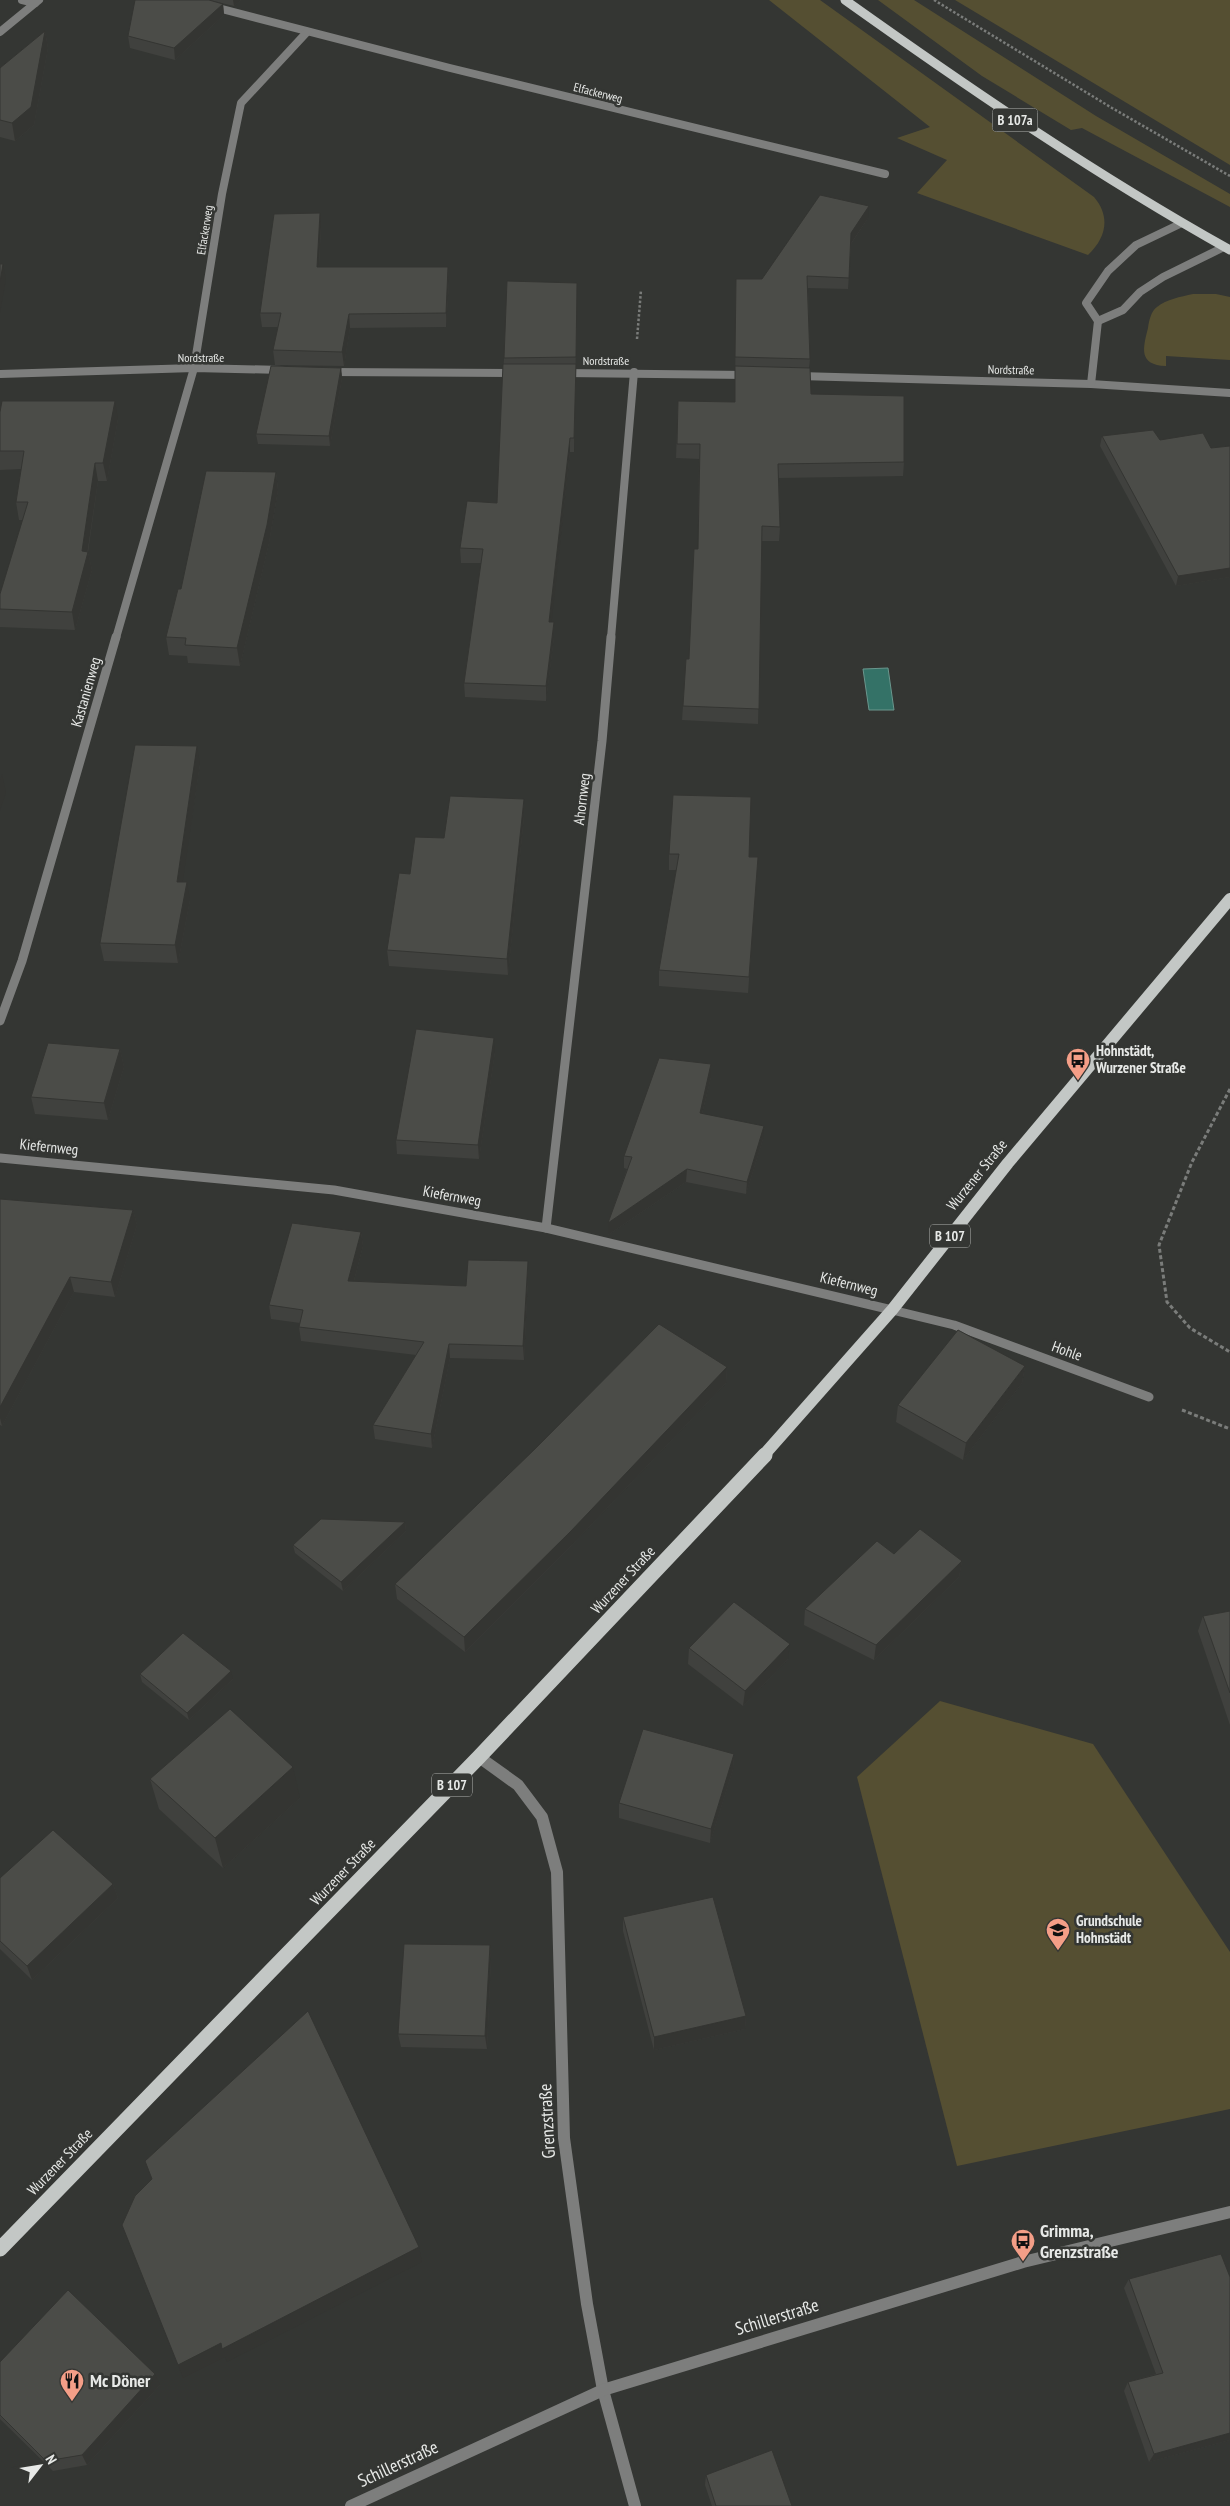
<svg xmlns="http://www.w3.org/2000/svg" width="1230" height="2506" viewBox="0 0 1230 2506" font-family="'PT Sans Narrow',sans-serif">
	<rect width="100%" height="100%" fill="#343633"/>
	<g fill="#554f32">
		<path d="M769,0H820L1094,197C1111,217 1106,238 1088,255L917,193L947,160L897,138L930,127Z"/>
		<path d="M878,0H914L1096,116L1230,194V207L1082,128L1071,130L982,76Z"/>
		<path d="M955,0H1230V165Z"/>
		<path d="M1193,294H1216L1230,297V360L1166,356V366C1138,365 1143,348 1148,328C1149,321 1151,311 1157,307C1167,299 1180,297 1193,294Z"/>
		<path d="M940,1701L1093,1744L1230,1952V2109L957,2166L857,1777Z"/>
	</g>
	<path fill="#347267" stroke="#6a968d" d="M888,668L894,710H869L863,669Z"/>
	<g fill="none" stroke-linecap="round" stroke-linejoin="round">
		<g stroke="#7a7c7a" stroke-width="2.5" stroke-dasharray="2.5 2" stroke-linecap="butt">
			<path d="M934,0L1112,108L1230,176"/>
			<path d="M637,339L641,290"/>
		</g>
		<g stroke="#7a7c7a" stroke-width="3" stroke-dasharray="4 2.5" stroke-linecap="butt">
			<path d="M1230,1089L1192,1162L1159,1245L1167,1302L1190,1328L1230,1352"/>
			<path d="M1182,1410L1230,1429"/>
		</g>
		<g stroke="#7d7e7d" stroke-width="8">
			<path d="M22,0L35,3"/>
			<path d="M0,32L39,0"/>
		</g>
		<path stroke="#7d7e7d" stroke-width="9" d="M892,1310L954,1325L1149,1397"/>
		<g stroke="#7d7e7d" stroke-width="8">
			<path d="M187,0L450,68L885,174"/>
			<path d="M1098,321L1123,310L1140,292L1163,277L1224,247"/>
			<path d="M329,372L514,373"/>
			<path d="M564,373L747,375"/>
			<path d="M0,374L194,368L282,370"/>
			<path d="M799,376L1091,384L1230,393"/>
			<path d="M1091,384L1098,321L1086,303L1108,271L1136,245L1182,223"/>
			<path d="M116,638L194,368L222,194L241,103L307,32"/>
			<path d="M611,638L634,372"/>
		</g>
		<g stroke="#7d7e7d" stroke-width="9">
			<path d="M0,1021L22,961L116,637"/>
			<path d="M0,1158L334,1190L546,1228L892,1310"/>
			<path d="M546,1228L602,741L611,637"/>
		</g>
		<g stroke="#7d7e7d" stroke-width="12">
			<path d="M479,1757L518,1785L542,1817L557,1872L564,2138L587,2304L603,2390L635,2506"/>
			<path d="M351,2506L603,2390L1023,2262L1230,2212"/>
		</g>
		<path stroke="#c3c7c5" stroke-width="9" d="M845,0C970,89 1096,175 1230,250"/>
		<path stroke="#c3c7c5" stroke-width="12" d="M763,1456L892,1310L1008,1163L1230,899"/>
		<path stroke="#c3c7c5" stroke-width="15" d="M0,2249L479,1757L765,1455"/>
	</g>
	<g fill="#40413e">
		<path d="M209,0H241L234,6Z"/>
		<path d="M223,4L224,15L175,60L130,48L128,36Z"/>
		<path d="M45,31L48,48L34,125L15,141L0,137V68Z"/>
		<path d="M868,218L851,244L848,289L808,288L810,359L809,368L811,394L904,462L903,476L779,478L780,527L779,541H762L758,724L682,720L683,706L689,659L698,549L699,459L676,458L678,401L735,402L736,279H762Z"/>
		<path d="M321,227L319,267H448L449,281L446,327L350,328L344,366L275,365L273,350L278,327H262L260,313Z"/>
		<path d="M577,283L574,452H570L551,622H554V637L546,701L465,697L464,683L481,563H461L460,548L497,503L504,358Z"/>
		<path d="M341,368L342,378L330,446L258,444L256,434Z"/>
		<path d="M0,412L118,419L107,481H98L88,552L92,570L75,630L0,627V594L23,520H19L16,502L21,469L0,470Z"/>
		<path d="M1102,436L1160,440L1211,448L1230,446V577L1176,586L1100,446Z"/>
		<path d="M276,472L278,490L269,543L240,666L188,663L187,656L169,655L166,637L181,589Z"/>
		<path d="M200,764L182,882L190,900L178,963L104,961L100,943Z"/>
		<path d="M524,799V816L508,975L389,966L387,950L410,874L444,838Z"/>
		<path d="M669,854L758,857L748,993L659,986V970L677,870H669Z"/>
		<path d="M120,1049L124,1067L108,1120L35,1114L31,1097Z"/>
		<path d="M495,1052L479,1159L397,1154L396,1140Z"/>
		<path d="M711,1064V1077L702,1114L763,1139L746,1194L686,1182L608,1235V1223L627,1169L624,1168V1156Z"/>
		<path d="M0,1199L133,1210L137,1225L115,1297L74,1292L2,1426L0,1425Z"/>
		<path d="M361,1232L363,1246L354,1281L466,1286L528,1261V1276L524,1360L450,1358L432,1448L375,1439L373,1425L416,1355L301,1341L299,1327L300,1323L271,1319L269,1305Z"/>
		<path d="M1025,1366L1022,1383L963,1460L896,1422L898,1405Z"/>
		<path d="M727,1367L726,1383L571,1546L465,1652L397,1599L395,1584Z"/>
		<path d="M405,1522L406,1531L343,1591L295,1553L293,1545Z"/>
		<path d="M894,1554L962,1561L959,1577L874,1660L804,1625L805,1609Z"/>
		<path d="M1230,1611V1725L1198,1631L1203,1616Z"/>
		<path d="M689,1648L788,1659L743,1706L688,1664Z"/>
		<path d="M140,1674L233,1679L189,1720L142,1682Z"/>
		<path d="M734,1754L733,1769L710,1843L619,1818V1803Z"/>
		<path d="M150,1779L300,1798L223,1868L159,1809Z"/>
		<path d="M0,1878L113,1884L118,1898L32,1980L0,1949Z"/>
		<path d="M623,1917L746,2016L745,2029L654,2050L623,1931Z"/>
		<path d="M490,1945L491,1959L487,2049L401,2047L398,2034Z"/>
		<path d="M1129,2279L1230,2440L1149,2462L1124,2391L1128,2382L1156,2374L1124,2288Z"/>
		<path d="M0,2362L160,2385L87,2465L53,2471L0,2419Z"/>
		<path d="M706,2475L792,2506H712L705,2485Z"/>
	</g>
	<g fill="#343532">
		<path d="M233,0H241L234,6Z"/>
		<path d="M223,4L224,15L175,60L174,48Z"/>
		<path d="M45,31L48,48L34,125L15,141L12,123Z"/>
		<path d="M869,206L868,218L850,245L851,233Z"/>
		<path d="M320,213L321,227L318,282L317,267Z"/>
		<path d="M3,264L6,279L0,313V282Z"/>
		<path d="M448,267L449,281L446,327V313Z"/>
		<path d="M349,314L350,328L344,366L342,352Z"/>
		<path d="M576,364V378L574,452V438Z"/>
		<path d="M341,368L342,378L330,446L329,436Z"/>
		<path d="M115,401L118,419L107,481L103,463Z"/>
		<path d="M570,438V452L550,637L549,622Z"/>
		<path d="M95,463L98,481L87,555L88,552L92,570L75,630L72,612L82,551Z"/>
		<path d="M276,472L278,490L269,543L240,666L237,648Z"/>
		<path d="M1230,568V577L1176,586L1178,576Z"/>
		<path d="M554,622V637L546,701V686Z"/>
		<path d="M197,746L200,764L180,900L177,882Z"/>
		<path d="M2,774L6,792L0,811V780Z"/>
		<path d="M524,799V816L508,975L507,959Z"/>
		<path d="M187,882L190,900L178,963L175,945Z"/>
		<path d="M494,1038L495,1052L479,1159L478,1145Z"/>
		<path d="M120,1049L124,1067L108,1120L104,1103Z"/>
		<path d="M711,1064V1077L699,1126L700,1113Z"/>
		<path d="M764,1126L763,1139L746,1194L747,1182Z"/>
		<path d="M687,1169L686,1182L608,1235V1223Z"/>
		<path d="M133,1210L137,1225L115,1297L111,1282Z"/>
		<path d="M361,1232L363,1246L350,1296L348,1281Z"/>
		<path d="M528,1261V1276L524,1360L523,1346Z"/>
		<path d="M70,1277L74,1292L2,1426L0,1418V1407Z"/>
		<path d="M449,1344L450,1358L432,1448L431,1434Z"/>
		<path d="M1025,1366L1022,1383L963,1460L966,1443Z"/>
		<path d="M727,1367L726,1383L571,1546L465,1652L464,1637Z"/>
		<path d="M405,1522L406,1531L343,1591L341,1582Z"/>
		<path d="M962,1561L959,1577L874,1660L876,1645Z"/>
		<path d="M790,1644L788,1659L743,1706L745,1691Z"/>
		<path d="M231,1671L233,1679L189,1720L187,1713Z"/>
		<path d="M734,1754L733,1769L710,1843L711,1829Z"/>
		<path d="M293,1767L300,1798L223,1868L215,1838Z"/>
		<path d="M113,1884L118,1898L32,1980L27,1966Z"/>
		<path d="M490,1945L491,1959L487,2049L485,2036Z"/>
		<path d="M746,2016L745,2029L654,2050V2037Z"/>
		<path d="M419,2247L422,2262L227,2362L225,2357L183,2378L178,2365L221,2343Z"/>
		<path d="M155,2374L160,2385L87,2465L82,2455Z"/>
		<path d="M1230,2433V2440L1149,2462L1154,2454Z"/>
	</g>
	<g fill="#4b4c48" stroke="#343532">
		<path d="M135,0H209L223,4L174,48L128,36Z"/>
		<path d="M45,31L31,107L12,123L0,120V68Z"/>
		<path d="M820,195L869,206L851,233L849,278L807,276L810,359L735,357L736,279H762Z"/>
		<path d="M320,213L317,267H448L446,313L349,314L342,352L273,350L281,313H260L274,214Z"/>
		<path d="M0,264H3L0,282Z"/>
		<path d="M507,281L577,283L576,357L504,358Z"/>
		<path d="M503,364H576L574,438H570L549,622H554L546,686L464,683L483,549L460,548L467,501L497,503Z"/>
		<path d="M271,366L341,368L329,436L256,434Z"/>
		<path d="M735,366L810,368L811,394L904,396V462L778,464L780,527L762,526L759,709L683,706L686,659H689L694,549H698L700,444H677L678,401L735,402Z"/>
		<path d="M2,401H115L103,463H95L82,551L88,552L72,612L0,609V594L28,502H16L24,451H0V412Z"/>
		<path d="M1153,430L1160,440L1203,433L1211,448L1230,446V568L1178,576L1102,436Z"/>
		<path d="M206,471L276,472L267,525L237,648L185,645L186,638L166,637L178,589H181Z"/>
		<path d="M135,745L197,746L177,882H187L175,945L100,943Z"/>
		<path d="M673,795L751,797L749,857H758L749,977L659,970L679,854H669Z"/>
		<path d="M450,796L524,799L507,959L387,950L399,873L410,874L415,837L444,838Z"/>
		<path d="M416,1029L494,1038L478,1145L396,1140Z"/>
		<path d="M48,1043L120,1049L104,1103L31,1097Z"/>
		<path d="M659,1058L711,1064L700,1113L764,1126L747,1182L687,1169L608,1223L632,1157L624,1156Z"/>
		<path d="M0,1199L133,1210L111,1282L70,1277L0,1407Z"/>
		<path d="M292,1223L361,1232L348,1281L466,1286L468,1260L528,1261L523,1346L449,1344L431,1434L373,1425L424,1342L299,1327L303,1310L269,1305Z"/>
		<path d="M659,1324L727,1367L571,1531L464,1637L395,1584L536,1448Z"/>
		<path d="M958,1330L1025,1366L966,1443L898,1405Z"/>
		<path d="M321,1519L405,1522L341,1582L293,1545Z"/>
		<path d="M920,1529L962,1561L876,1645L805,1609L877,1541L894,1554Z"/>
		<path d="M734,1602L790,1644L745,1691L689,1648Z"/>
		<path d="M1230,1611V1693L1203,1616Z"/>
		<path d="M183,1633L231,1671L187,1713L140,1674Z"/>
		<path d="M230,1709L293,1767L215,1838L150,1779Z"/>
		<path d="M643,1729L734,1754L711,1829L619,1803Z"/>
		<path d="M53,1830L113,1884L27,1966L0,1941V1878Z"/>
		<path d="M713,1897L746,2016L654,2037L623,1917Z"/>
		<path d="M404,1944L490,1945L485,2036L398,2034Z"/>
		<path d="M308,2011L419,2247L222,2349L221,2343L178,2365L122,2225L135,2196L152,2179L145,2161Z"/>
		<path d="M1221,2254L1230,2277V2433L1154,2454L1128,2382L1163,2373L1129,2279Z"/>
		<path d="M68,2290L155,2374L82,2455L46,2461L0,2415V2362Z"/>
		<path d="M772,2450L792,2506H716L706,2475Z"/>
	</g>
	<defs>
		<symbol id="bus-pin" viewBox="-11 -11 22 30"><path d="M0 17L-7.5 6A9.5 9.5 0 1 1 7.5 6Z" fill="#f49e87" stroke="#343633"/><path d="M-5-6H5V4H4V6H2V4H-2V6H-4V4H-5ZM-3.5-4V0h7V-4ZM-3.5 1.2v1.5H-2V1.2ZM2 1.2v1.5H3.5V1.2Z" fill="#111"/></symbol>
		<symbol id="school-pin" viewBox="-11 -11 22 30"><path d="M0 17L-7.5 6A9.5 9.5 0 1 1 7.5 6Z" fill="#f49e87" stroke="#343633"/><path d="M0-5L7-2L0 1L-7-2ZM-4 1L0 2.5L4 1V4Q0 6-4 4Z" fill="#111"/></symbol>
		<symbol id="restaurant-pin" viewBox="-11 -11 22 30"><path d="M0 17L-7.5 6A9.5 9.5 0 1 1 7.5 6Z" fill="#f49e87" stroke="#343633"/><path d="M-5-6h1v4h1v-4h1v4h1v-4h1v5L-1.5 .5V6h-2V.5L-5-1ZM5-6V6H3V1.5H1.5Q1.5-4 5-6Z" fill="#111"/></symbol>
	</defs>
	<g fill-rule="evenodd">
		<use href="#bus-pin" x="1064" y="1046" width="28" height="38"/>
		<use href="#school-pin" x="1044" y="1916" width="28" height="38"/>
		<use href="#bus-pin" x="1009" y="2227" width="28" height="38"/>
		<use href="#restaurant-pin" x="58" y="2367" width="28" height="38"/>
	</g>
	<g text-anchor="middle" stroke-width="5" stroke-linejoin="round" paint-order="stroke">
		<g font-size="12" fill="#e7e9e7" stroke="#343633">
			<text transform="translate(598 93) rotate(14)" y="4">Elfackerweg</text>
			<text transform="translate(205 230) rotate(-81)" y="4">Elfackerweg</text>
			<text x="201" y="362">Nordstraße</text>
			<text x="606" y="365">Nordstraße</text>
			<text transform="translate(1011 370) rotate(1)" y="4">Nordstraße</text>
		</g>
		<g fill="#343633" stroke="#b1b3b1" stroke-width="1">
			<rect x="992.5" y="108.5" width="45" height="23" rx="4"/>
			<rect x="930" y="1224.5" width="40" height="23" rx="4"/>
			<rect x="432" y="1773.5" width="40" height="23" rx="4"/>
		</g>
		<g font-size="14" font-weight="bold" fill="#e7e9e7">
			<text x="1015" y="125">B 107a</text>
			<text x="950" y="1241">B 107</text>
			<text x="452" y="1790">B 107</text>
		</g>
		<g font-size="15" fill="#e7e9e7" stroke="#343633">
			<text transform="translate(86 692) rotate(-74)" y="5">Kastanienweg</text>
			<text transform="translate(582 799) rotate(-83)" y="5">Ahornweg</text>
			<text transform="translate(49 1147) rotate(6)" y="5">Kiefernweg</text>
			<text transform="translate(977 1175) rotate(-51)" y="5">Wurzener Straße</text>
			<text transform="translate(452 1196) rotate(10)" y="5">Kiefernweg</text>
			<text transform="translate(849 1284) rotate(14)" y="5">Kiefernweg</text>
			<text transform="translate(1067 1351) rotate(20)" y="5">Hohle</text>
			<text transform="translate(623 1580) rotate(-47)" y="5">Wurzener Straße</text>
			<text transform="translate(343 1872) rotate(-46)" y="5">Wurzener Straße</text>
			<text transform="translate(60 2162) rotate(-46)" y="5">Wurzener Straße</text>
		</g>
		<g font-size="15" font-weight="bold" fill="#e7e9e7" stroke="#343633" text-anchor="start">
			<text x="1096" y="1056">Hohnstädt,<tspan x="1096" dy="17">Wurzener Straße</tspan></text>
			<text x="1076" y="1926">Grundschule<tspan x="1076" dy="17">Hohnstädt</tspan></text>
		</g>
		<g font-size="18" fill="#e7e9e7" stroke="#343633">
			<text transform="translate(547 2121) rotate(-93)" y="6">Grenzstraße</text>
			<text transform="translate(777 2317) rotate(-17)" y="6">Schillerstraße</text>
			<text transform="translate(398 2464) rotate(-25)" y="6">Schillerstraße</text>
		</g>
		<g font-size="18" font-weight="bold" fill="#e7e9e7" stroke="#343633" text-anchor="start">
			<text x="1040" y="2237">Grimma,<tspan x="1040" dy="21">Grenzstraße</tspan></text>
			<text x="90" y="2387">Mc Döner</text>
		</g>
	</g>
	<g transform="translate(40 2466) rotate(59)" stroke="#343633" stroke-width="4" paint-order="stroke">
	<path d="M0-4L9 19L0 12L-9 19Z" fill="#e7e9e7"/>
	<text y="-8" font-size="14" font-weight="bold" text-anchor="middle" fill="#e7e9e7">N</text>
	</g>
</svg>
